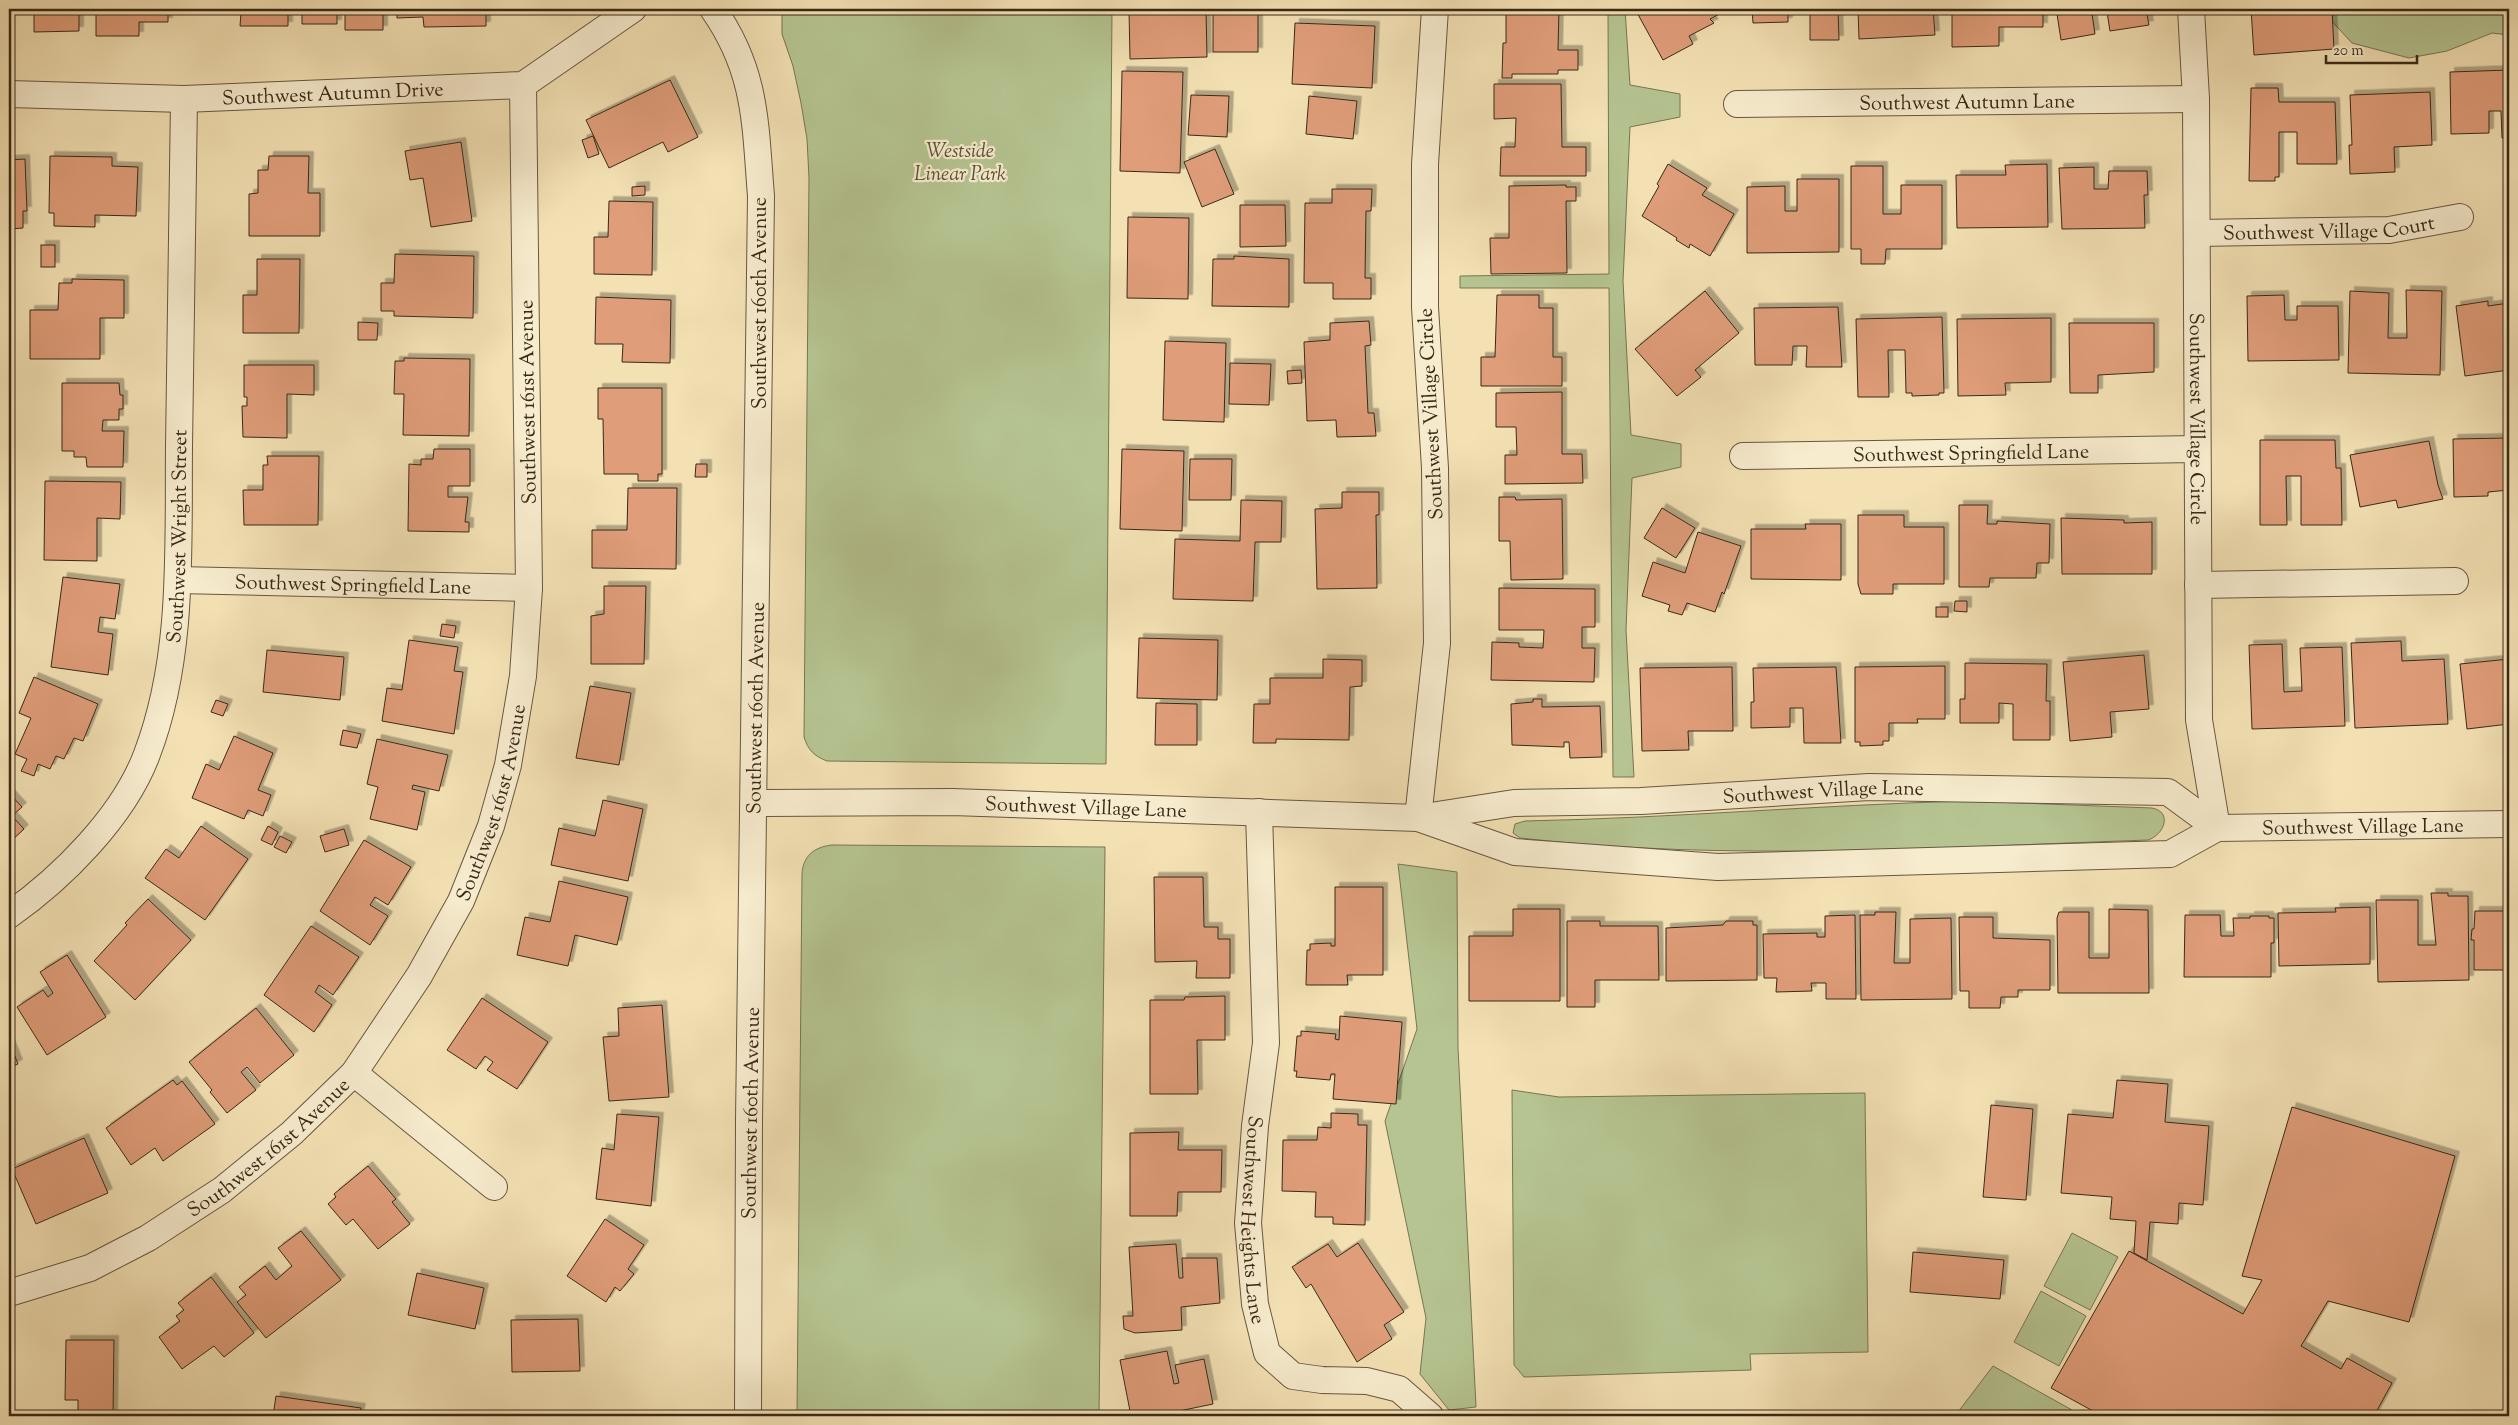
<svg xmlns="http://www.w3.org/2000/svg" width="2518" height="1425" viewBox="0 0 2518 1425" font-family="'Sorts Mill Goudy',serif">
	<defs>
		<filter id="shadow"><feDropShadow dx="4.5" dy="-4.5" stdDeviation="0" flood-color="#0004"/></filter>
	</defs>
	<rect width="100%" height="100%" fill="#f3e1b4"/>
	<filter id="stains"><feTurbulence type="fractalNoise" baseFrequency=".004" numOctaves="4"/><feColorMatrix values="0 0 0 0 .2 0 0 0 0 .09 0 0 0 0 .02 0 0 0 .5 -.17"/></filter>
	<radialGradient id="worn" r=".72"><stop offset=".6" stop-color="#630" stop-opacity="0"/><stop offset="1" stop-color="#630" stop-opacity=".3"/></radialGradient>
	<g fill="#b5c491" stroke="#777654">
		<path d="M782,9H1112L1106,764L827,761C814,756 808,750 804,737L809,178L807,139L801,103L793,66L782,34Z"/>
		<path d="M1608,9H1625L1630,85L1680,94V117L1630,127L1623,281L1631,435L1681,444V467L1632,478L1626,630L1634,777H1613L1609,288H1460V276L1609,274Z"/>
		<path d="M2324,9H2509V35L2492,33L2447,51L2409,58L2352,43L2325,14Z"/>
		<path d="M1966,801L2152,808C2173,812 2164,835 2148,840C1940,847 1728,862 1520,838L1513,833L1515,824L1525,821C1672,818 1819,805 1966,801Z"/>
		<path d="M832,845L1105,847L1099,1416H797L802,874C803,856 814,847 832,845Z"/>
		<path d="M1398,864L1457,872L1458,1048L1476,1407L1449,1410L1420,1374L1426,1318L1385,1121L1417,1029Z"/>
		<path d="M1512,1090L1559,1097L1865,1093L1868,1352L1750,1354L1751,1370L1524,1377L1514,1365Z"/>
		<path d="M2072,1233L2118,1257L2090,1310L2044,1286Z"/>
		<path d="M2041,1291L2086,1316L2059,1366L2014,1342Z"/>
		<path d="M1993,1366L2081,1415L2080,1416H1955Z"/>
	</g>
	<g fill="#df9d79" stroke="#392918" filter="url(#shadow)">
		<path d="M34,9H79V31L34,32Z"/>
		<path d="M96,9H168V22H139V36H96Z"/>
		<path d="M195,9H288V26H240L241,13H195Z"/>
		<path d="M302,9H383V30H345V13H337V24H302Z"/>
		<path d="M397,9H486V26L424,27L423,17L397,18Z"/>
		<path d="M1206,9L1207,57L1130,59L1129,10Z"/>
		<path d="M1500,9H1559L1558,50H1578V70H1558V74H1512V78H1502L1503,43H1506V12H1500Z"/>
		<path d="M1635,9H1729L1710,19L1714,23L1689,36L1693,44L1663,60Z"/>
		<path d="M1752,9H1788V22L1753,23Z"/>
		<path d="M1810,9H1838L1839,40H1810Z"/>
		<path d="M1858,9H1933L1935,35L1859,39Z"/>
		<path d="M1952,9H2043V27H1999V46L1952,47Z"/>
		<path d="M2059,9H2146L2149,25L2110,31L2107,12L2092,14L2095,34L2061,40L2057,14H2060Z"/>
		<path d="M2251,9H2332L2334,49L2254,55Z"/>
		<rect x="1213" y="11" width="45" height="41"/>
		<path d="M1295,23L1375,26L1372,88L1292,84Z"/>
		<path d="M2509,70V138H2502L2501,111H2489V133L2451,134L2450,72Z"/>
		<path d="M1122,71L1183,72L1180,173L1120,171Z"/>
		<path d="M670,80L698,137L668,152L663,142L609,168L586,120Z"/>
		<path d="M1494,84H1561L1562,147H1586V176H1500L1501,147H1515L1516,118L1494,119Z"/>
		<path d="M2251,88H2278L2279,102H2335L2337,164H2297V132H2279V177H2275V181H2249Z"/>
		<path d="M2430,92L2432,145L2394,147L2395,172L2350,174L2349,145H2352L2350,95Z"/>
		<path d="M1191,95L1229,96L1227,137L1188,135Z"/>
		<path d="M1309,96L1357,101L1353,139L1306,134Z"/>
		<path d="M593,136L599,154L588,158L582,140Z"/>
		<path d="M461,142L472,221L431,227L423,178L410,180L405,151Z"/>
		<path d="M1215,149L1234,194L1202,207L1184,162Z"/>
		<path d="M50,156L112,157V166L138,167L136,216L95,215V227L54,226V213H49Z"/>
		<path d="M269,156H309L308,193H320V236H249V194L258,193V170H268Z"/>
		<path d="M25,159L27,211H23V228L9,229V160Z"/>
		<path d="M1668,164L1707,188L1702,195L1734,214L1710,256L1690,244L1689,248L1676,240L1677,238L1642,216L1659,186L1657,184Z"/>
		<path d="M2047,164L2048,227L1957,228L1956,175H2006L2005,165Z"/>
		<path d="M1851,166H1883V214H1901V185H1942V249H1886L1885,264H1861V249H1851Z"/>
		<path d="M2094,167V189H2108L2109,171H2147L2148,195H2144L2145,228L2062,229L2059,168Z"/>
		<path d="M1797,179H1839V252L1747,253V187L1785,186V211H1797Z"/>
		<path d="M1566,185V187H1576V201H1566L1567,273L1491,274L1490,238H1509V186Z"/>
		<path d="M645,186V195L632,196V187Z"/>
		<path d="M1332,189H1372L1371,211H1366L1365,278H1371V299H1333V283H1304L1305,203H1332Z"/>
		<path d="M609,201L653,202L652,275L594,274V237H608Z"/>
		<path d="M1240,205H1285L1286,246L1240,247Z"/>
		<path d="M1128,217L1189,218L1188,299L1127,298Z"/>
		<rect x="41" y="245" width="14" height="22"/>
		<path d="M395,254L474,256L473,318L394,316V311H381V283H394Z"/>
		<path d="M1234,256L1289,259V307L1212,306L1213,259H1234Z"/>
		<path d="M257,259H300L299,333H243V295H257Z"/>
		<path d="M72,279L124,280V318H100V359H30V310H58L59,283H72Z"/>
		<path d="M2406,290L2442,291L2440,375L2348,373L2350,291L2389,293L2388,338H2407Z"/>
		<path d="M1705,291L1739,333L1695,370L1701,377L1677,396L1635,349Z"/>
		<path d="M1497,295H1539V308H1553V357H1562V386H1481V357H1495Z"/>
		<path d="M2284,295L2285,320H2297V306H2338L2339,360L2248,361L2247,296Z"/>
		<path d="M596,297L671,300L670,363L622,362L623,344H595Z"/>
		<path d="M2488,301V306L2509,303V370L2465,376L2456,306Z"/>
		<path d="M1838,307L1842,367H1806L1807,346H1793L1792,365H1755L1754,308Z"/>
		<path d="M1942,317L1944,393H1939V395L1912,396V393H1906L1905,350H1888L1889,397H1858L1856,319Z"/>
		<path d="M2051,318V382L2005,383L2006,395L1958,396L1957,319Z"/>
		<path d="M1369,321L1371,345L1365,346L1368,413H1374L1376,436L1337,437L1336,420L1307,421L1304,342L1330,340V323Z"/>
		<path d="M358,322L378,323L377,340H358Z"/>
		<path d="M2069,323H2154V372L2098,375V393H2070Z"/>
		<path d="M1165,341L1226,343L1224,422L1163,420Z"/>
		<path d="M404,358L470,359L469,436L403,435L404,394H394L395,361H404Z"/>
		<path d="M1230,363L1271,364L1269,405L1229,404Z"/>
		<path d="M244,365H314V395L287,394V438L243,437L242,406H247V397H244Z"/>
		<path d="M1301,370L1302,383L1288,384L1287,371Z"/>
		<path d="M62,383H119L120,395H123V409H119V420H103L102,431H124L123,467H87L86,457H74V451H62Z"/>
		<path d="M598,388H662V474H658V481H638V474H604L603,419H598Z"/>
		<path d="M1562,392V454H1582L1583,483L1505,484V455H1517L1516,427H1496V393Z"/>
		<path d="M2509,438V490L2488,492V496L2454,497L2453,439Z"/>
		<path d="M2260,440H2335L2336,468H2341L2342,525H2301V476H2286L2287,525H2260Z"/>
		<path d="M2429,441L2438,485L2443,499L2398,508L2396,500L2360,507L2350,455Z"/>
		<path d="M434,449H470V486H448V497H468L465,522H469V532L408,531L409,464L421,465V459H433Z"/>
		<path d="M1122,449L1184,451L1182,531L1120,529Z"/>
		<path d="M267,456H319L318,525H244L243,490H263V465H268Z"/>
		<path d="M1190,459H1232L1231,500H1189Z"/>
		<path d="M696,464H707V477H695Z"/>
		<path d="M45,481L121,482L120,519L97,518V561L44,560Z"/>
		<path d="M628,488H677L676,569L592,568V530H627Z"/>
		<path d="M1342,492H1379V515H1376L1377,588L1317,589L1315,509L1342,508Z"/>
		<path d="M1499,497H1515L1516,500L1562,499L1563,579L1511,580L1510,541H1499Z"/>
		<path d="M1241,500L1282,501L1281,542H1255L1253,601L1173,599L1175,539L1240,541Z"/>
		<path d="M1959,505H1988L1987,524H1997V521L2050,524L2049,563H2037L2036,578H1990L1989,587H1959Z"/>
		<path d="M1662,508L1695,528L1676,558L1644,538Z"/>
		<path d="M1858,515H1904V527H1944V584H1893V594H1861L1858,584Z"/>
		<path d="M2061,518L2124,520V523L2152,522V574H2062Z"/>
		<path d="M1805,524H1841V580L1751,579V529H1806Z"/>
		<path d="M1698,532L1741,546L1724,594L1722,592L1715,612L1687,603L1682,615L1668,611L1670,605L1642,596L1653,562L1685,573Z"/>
		<path d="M63,577L120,584L115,619L100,617L98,632L113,634L108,675L51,667Z"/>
		<path d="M604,586H646L644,664H591V616L604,614Z"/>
		<path d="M1499,588L1595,589V627H1582V648H1595L1594,682L1491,680L1492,642L1519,643V647L1543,648L1544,630H1499Z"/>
		<path d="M1955,601H1967V612L1954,611Z"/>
		<rect x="1936" y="607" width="12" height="10"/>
		<path d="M442,624L456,626L454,638L440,636Z"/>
		<path d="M1139,638L1218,640L1217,700L1137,698Z"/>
		<path d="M409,640L458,647L454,671L463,672L454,734L382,721L387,688L402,690Z"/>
		<path d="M2401,641L2402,661L2444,659L2448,724L2355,728L2351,643Z"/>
		<path d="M2282,644L2284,692L2302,691L2300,648L2342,647L2345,726L2252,729L2249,645Z"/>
		<path d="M267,650L344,657L340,700L263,692Z"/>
		<path d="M2144,655L2149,709L2110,712L2112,737L2070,741L2063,662Z"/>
		<path d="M1323,659L1362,660V686L1350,687L1349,740L1276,739V743H1253L1254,704H1270V678H1323Z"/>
		<path d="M2509,659V724L2467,729L2460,664Z"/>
		<path d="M1965,663L2047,664L2046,701H2050V740H2013V704L1999,703V723H1960V699H1965Z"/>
		<path d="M1945,666V719H1917L1918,723H1889V741H1883V745L1860,746V742H1855V667Z"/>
		<path d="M1732,667L1733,731H1688L1689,750L1642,751L1640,668Z"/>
		<path d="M1836,667L1841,743H1804L1803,708H1790V727L1751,728V702H1754L1753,668Z"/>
		<path d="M34,677L98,704L83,741L74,738L64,759L56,756L50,769L38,764L34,776L21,771L27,759L15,754L31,718L19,713Z"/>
		<path d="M590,686L631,693L619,765L576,758Z"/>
		<path d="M1533,699H1542V707L1600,706L1602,757L1570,758L1569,742H1564V747L1512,745L1511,704L1533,702Z"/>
		<path d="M216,700L228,704L223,716L211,712Z"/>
		<path d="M1156,703L1197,704V745H1155Z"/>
		<path d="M343,730L361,734L357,748L340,745Z"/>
		<path d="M234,736L273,753L258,790L271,795L263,816L248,810L244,819L192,798L206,764L219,770Z"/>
		<path d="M377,739L448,755L439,791L413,785L412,789L425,792L417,830L370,819L378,787L367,784Z"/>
		<path d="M9,793L22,807L12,816L24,829L9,843Z"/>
		<path d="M603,800L643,809L628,881L551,865L559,828L595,836Z"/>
		<path d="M201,826L248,859L205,920L145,878L166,849L179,858Z"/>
		<path d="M268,826L278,832L272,845L261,840Z"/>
		<path d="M344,829L349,845L325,852L320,836Z"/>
		<path d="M280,836L292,842L286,853L274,847Z"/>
		<path d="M364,840L411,867L388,905L375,897L370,905L388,916L370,945L320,911Z"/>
		<path d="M1154,877H1203L1204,927H1218V939H1230V978H1196L1197,961L1155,962Z"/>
		<path d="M559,881L628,897L617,945L575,935L568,966L517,955L525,917L550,922Z"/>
		<path d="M1335,887H1383V975H1347L1348,985H1306L1307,950H1310V944L1331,943V946H1335Z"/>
		<path d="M2431,893H2448V896H2468L2469,980L2378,982L2376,900H2418V945H2436Z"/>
		<path d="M148,899L191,940L135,1000L94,961L127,925L125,923Z"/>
		<path d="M2370,907V964L2279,966L2278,913L2336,912L2335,908Z"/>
		<path d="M1513,909H1560V1001H1469V936H1513Z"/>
		<path d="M2109,909L2148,910L2149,993H2058L2057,918L2059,912H2089V958H2109Z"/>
		<path d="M2475,911H2509V970H2474V940H2471L2472,929H2474Z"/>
		<path d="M1875,912H1896L1894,963H1910V919L1951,918L1952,999L1861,1000L1860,915H1875Z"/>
		<path d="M1855,915L1856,999H1826V983H1811L1812,991L1776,992L1777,978H1764L1763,934L1817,933V937H1825V916Z"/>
		<path d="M2185,915H2220L2221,936H2234L2233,918H2250V916H2269V918H2274V943H2271V977H2184Z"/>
		<path d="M1959,917H1993V938L2050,940V990H2018V997H2001L2000,1008H1969V991H1960Z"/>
		<path d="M1567,921H1600V926H1658L1659,980H1595V1007H1567Z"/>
		<path d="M1726,921H1753V925H1757V980L1666,981V928L1723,925Z"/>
		<path d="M311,926L359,957L333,995L319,985L315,992L332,1005L314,1032L264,995Z"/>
		<path d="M67,955L106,1017L47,1055L17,1007L43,990L48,997L53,993L40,972Z"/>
		<path d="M1225,996V1040H1197L1198,1094H1150V1000H1184L1185,997Z"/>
		<path d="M482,998L548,1042L517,1089L487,1070L493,1062L485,1056L476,1069L447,1050Z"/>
		<path d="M662,1005L669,1097L609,1101L603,1037L619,1036L618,1008Z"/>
		<path d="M256,1008L294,1055L260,1083L247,1067L241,1072L256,1090L227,1113L210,1092L212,1090L189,1062Z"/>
		<path d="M1340,1016L1402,1022L1396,1104L1333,1099L1335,1074H1331L1330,1080L1296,1077L1297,1071H1294L1297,1036H1301V1031L1336,1034L1335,1039L1339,1040Z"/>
		<path d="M9,1041L18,1064L9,1068Z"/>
		<path d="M173,1080L177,1085L182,1081L215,1124L163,1161L155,1148L131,1165L106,1128Z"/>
		<path d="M2117,1080L2168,1084L2165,1122L2209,1126L2203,1205L2179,1203L2178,1224L2150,1222L2147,1260L2134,1253L2136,1221L2110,1219L2112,1197L2061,1193L2068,1114L2113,1118Z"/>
		<path d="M1991,1105L2033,1109L2026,1200L1983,1197Z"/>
		<path d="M2292,1107L2455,1156L2409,1322L2328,1301L2301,1346L2341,1369L2347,1358L2392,1383L2374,1416H2102L2051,1388L2129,1251L2243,1314L2262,1280L2242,1276Z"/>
		<path d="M1331,1113L1358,1114V1125H1367L1365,1225L1333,1224V1217H1315L1316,1192L1282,1191L1283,1140H1317L1318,1127L1331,1128Z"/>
		<path d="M617,1114L659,1117L651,1206L596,1199L602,1148L614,1150Z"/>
		<path d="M1179,1132L1178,1150H1222L1221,1192H1178L1177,1216H1130V1133Z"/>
		<path d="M84,1138L108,1193L36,1224L12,1169Z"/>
		<path d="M368,1166L396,1199L392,1202L410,1224L378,1249L353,1219L346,1225L328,1204L336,1197L334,1194Z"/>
		<path d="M605,1219L644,1245L628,1269L634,1274L620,1291L615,1287L606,1302L567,1276Z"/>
		<path d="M301,1231L341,1280L266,1338L237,1302L246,1295L239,1287L265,1266L276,1280L292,1266L278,1248Z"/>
		<path d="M1358,1243L1404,1312L1384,1325L1392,1339L1357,1362L1311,1284L1306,1288L1292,1267L1328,1244L1337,1257Z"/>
		<path d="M1176,1244L1179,1278H1183L1182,1258H1217L1220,1303L1181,1307L1182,1330L1135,1333L1124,1329L1123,1316H1133L1129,1247Z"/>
		<path d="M1913,1252L2004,1260L2000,1299L1910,1292Z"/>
		<path d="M417,1273L484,1288L475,1329L408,1315Z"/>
		<path d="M211,1277L254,1333L224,1357L214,1346L182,1369L159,1337L180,1321L176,1316L184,1310L178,1303Z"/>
		<path d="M578,1319L580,1371L512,1372L511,1320Z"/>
		<path d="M66,1340H114L113,1416H78V1400H65Z"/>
		<path d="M1167,1351L1174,1384L1179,1383L1175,1365L1204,1359L1213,1404L1179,1411L1180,1416H1131L1120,1360Z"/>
		<path d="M276,1396L361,1408L359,1416H273Z"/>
	</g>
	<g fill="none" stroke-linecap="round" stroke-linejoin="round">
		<defs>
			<g id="minor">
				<path d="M713,9C757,72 755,123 761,196L749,1121L748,1416"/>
				<path id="s1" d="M2191,9L2196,99L2199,720L2217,828"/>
				<path id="s2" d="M9,94L184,99L523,85L633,9"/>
				<path id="s3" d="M1737,104L2196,99"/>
				<path id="s4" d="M2197,233L2389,230L2460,217"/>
				<path id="s5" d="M1743,456L2197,449"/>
				<path id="s6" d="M178,580L529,588"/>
				<path d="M2198,585L2455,581"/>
				<path id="s7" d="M754,803L952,802L1418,818L1514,803L1641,801L1869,787L2168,792L2217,828"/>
				<path id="s8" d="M1259,812L1266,1043L1255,1126L1248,1223L1255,1304L1267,1353L1293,1376L1322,1380L1367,1381L1399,1389L1430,1416"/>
				<path d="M1418,818L1437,643L1435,468L1425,307V164L1435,9"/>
				<path id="s9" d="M1421,819L1515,852L1718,867L2170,854L2217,828L2509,824"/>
				<path id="s10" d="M9,915C62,878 124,816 147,754C184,657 178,548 179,446C181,330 183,214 184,99"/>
				<path d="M354,1073L494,1187"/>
				<path id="s11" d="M9,1293L90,1268L148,1238L222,1190L292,1133L354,1073L419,976L461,901L491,826L508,765L523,676L529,588L523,85"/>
			</g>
		</defs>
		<use href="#minor" stroke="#68573f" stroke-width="28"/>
		<use href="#minor" stroke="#f7ecce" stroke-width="26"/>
	</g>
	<g text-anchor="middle" stroke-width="4.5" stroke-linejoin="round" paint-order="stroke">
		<g font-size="20" fill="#392918" stroke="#f7ecce">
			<text dy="7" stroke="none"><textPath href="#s2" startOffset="324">Southwest Autumn Drive</textPath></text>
			<text dy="7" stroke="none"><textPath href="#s3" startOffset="230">Southwest Autumn Lane</textPath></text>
			<text dy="7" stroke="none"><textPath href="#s4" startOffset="132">Southwest Village Court</textPath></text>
			<text transform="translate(759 303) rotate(-90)" y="7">Southwest 160th Avenue</text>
			<text transform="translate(527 402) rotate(-91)" y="7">Southwest 161st Avenue</text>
			<text transform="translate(1430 414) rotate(-93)" y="7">Southwest Village Circle</text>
			<text dy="7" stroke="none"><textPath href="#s1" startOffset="410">Southwest Village Circle</textPath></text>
			<text dy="7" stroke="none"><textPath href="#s5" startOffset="228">Southwest Springfield Lane</textPath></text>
			<text dy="7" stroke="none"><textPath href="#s10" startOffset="436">Southwest Wright Street</textPath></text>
			<text dy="7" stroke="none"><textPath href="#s6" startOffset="175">Southwest Springfield Lane</textPath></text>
			<text transform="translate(755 708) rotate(-89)" y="7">Southwest 160th Avenue</text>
			<text dy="7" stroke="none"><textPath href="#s7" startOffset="1071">Southwest Village Lane</textPath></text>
			<text dy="7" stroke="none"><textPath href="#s11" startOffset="721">Southwest 161st Avenue</textPath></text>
			<text dy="7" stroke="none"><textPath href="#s7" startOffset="332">Southwest Village Lane</textPath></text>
			<text dy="7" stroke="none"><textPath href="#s9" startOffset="955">Southwest Village Lane</textPath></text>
			<text transform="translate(750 1113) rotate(-89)" y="7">Southwest 160th Avenue</text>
			<text dy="7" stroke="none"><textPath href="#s11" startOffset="301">Southwest 161st Avenue</textPath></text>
			<text dy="7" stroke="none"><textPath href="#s8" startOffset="409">Southwest Heights Lane</textPath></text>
		</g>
		<g font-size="20" font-style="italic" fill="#585036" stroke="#f7ecce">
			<text x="960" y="157">Westside<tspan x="960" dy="23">Linear Park</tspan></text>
		</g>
	</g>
	<rect width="2518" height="1425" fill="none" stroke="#f3e1b4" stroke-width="30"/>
	<rect x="10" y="10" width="2498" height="1405" fill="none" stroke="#392918" stroke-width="2.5"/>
	<rect x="15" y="15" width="2488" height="1395" fill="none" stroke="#392918"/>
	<path d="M2326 55v8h91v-8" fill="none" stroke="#392918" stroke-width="2.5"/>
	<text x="2333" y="55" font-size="15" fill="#392918" stroke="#f7ecce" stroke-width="4" paint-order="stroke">20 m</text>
	<rect width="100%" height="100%" filter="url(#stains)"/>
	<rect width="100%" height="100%" fill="url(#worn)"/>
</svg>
